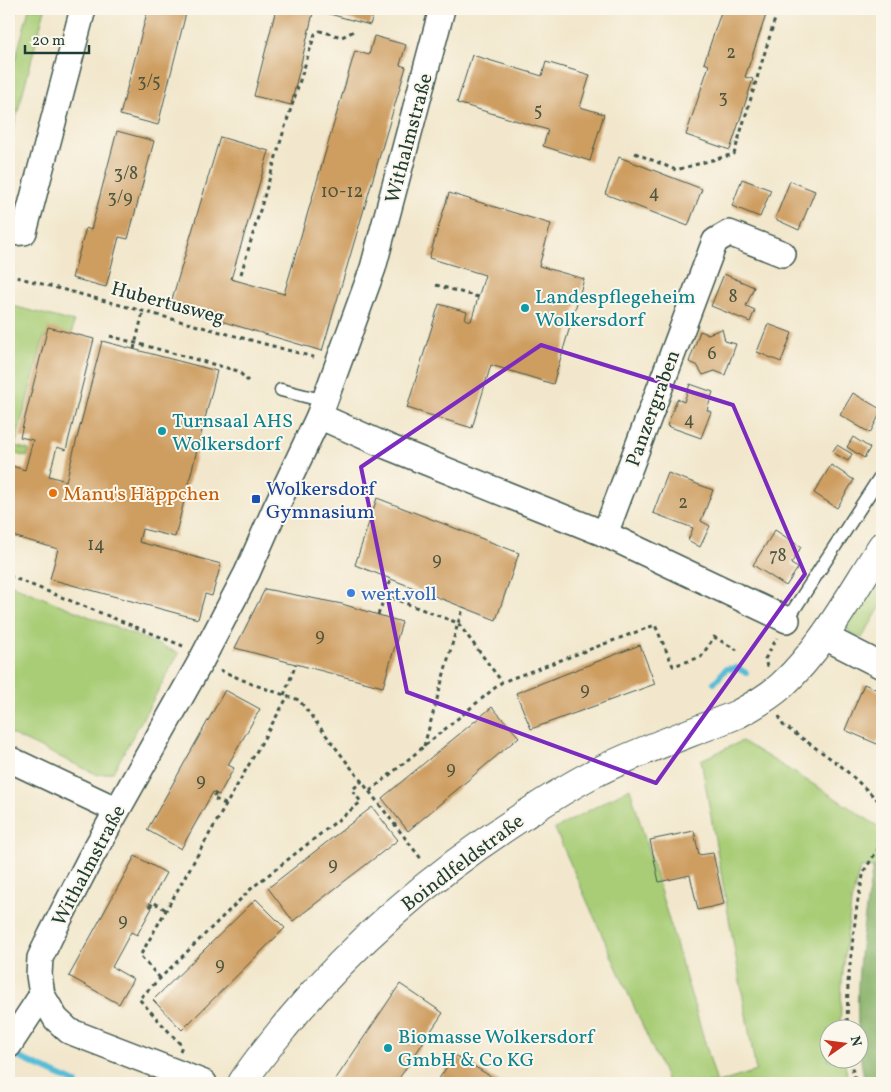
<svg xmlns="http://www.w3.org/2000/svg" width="891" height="1092" viewBox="0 0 891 1092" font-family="Vollkorn,serif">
	<rect width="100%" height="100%" fill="#fbf7ec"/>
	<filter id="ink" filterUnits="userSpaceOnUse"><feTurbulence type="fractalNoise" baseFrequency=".02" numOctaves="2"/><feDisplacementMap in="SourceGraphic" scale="10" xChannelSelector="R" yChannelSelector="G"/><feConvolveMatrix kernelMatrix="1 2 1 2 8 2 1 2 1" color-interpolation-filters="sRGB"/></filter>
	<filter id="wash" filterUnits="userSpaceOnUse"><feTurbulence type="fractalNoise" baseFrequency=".0096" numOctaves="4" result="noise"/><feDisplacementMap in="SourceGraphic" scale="20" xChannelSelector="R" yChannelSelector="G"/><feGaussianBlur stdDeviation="1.12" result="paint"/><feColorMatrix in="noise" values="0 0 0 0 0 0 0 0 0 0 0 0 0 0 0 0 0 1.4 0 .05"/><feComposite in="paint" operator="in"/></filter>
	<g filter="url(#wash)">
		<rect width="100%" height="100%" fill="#f2e7cc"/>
		<g fill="#a9cd77" stroke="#648556">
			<path d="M9,9H17L9,40Z"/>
			<path d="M29,9H45L9,145V83Z"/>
			<path d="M9,305L74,322L70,344L44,337L15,446L29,450L27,457L9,452Z"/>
			<path d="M882,568V604L862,638L849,632L846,624Z"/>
			<path d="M9,584L179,653L113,772L98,775L9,733Z"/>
			<path d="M742,741L826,792L882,829V867L860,868L851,903L842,982L840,1029L828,1030V1060H844L849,1083H718L756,1071L701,760Z"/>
			<path d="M630,788L717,1083H668L555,829Z"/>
		</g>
		<path fill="#86b068" stroke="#52764e" d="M873,867H882V1083H865C850,1013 860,937 873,867Z"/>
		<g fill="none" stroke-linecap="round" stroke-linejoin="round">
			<g stroke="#59bcd7" stroke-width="6">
				<path d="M714,683L726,669L738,668L746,673"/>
				<path d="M9,1053L76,1083"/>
			</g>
		</g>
		<g id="blocks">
			<g fill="#ce9d60">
				<path d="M148,9H187L158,125L120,115Z"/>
				<path d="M276,9H314L291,105L254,96Z"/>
				<path d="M328,9H375L370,25L326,13Z"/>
				<path d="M722,9H768L745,77L753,79L730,150L686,135L709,65L704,63Z"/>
				<path d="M830,9H843L841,13Z"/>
				<path d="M374,36L406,45L400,65L406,67L322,351L170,306L220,137L269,151L231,279L284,294L355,51L369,55Z"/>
				<path d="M472,55L542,76L546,62L590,75L580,107L604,114L590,161L543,146L548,130L457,103Z"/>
				<path d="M117,131L154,141L128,239L119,237L106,287L72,278L86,228L91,230Z"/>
				<path d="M619,157L702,189L688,226L605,194Z"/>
				<path d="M742,179L771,190L760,217L732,206Z"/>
				<path d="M790,181L815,191L799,230L775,219Z"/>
				<path d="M449,193L551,224L539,266L584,279L553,384L491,365L472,428L407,408L439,304L467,312L465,319L471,321L485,275L429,258Z"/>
				<path d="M724,274L754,287L746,306L755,310L750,322L711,306Z"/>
				<path d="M768,324L792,333L781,362L757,352Z"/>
				<path d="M48,327L94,339L66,450L57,447L49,476L66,481L102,341L217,371L175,537L142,529L139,542L221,564L212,596L205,594L198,619L50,579L58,549L9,535V465L25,470L33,440L20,437Z"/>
				<path d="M722,329L725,341L736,344L725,375L715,371L703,375L697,365L689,362L700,331L708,334Z"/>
				<path d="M690,384L713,392L707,410L711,412L701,438L667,426L677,399L684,402Z"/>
				<path d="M853,393L882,410L870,433L840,415Z"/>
				<path d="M853,437L870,448L864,458L847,447Z"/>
				<path d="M837,445L852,454L848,461L832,452Z"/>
				<path d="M831,465L854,480L837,508L814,493Z"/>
				<path d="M668,473L713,490L701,521L710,526L700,547L688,540L693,528L653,513Z"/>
				<path d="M377,498L519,553L496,620L355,565Z"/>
				<path d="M775,530L801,547L791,564L798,568L786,586L753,565Z"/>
				<path d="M265,589L342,604L402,622L383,687L235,648Z"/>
				<path d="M640,645L655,684L531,729L516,693Z"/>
				<path d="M864,684L882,692V731L877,744L845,730Z"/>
				<path d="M225,690L260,709L228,765L234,768L219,795L213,792L181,849L147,830Z"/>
				<path d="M492,707L519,737L408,831L382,798Z"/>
				<path d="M372,807L398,840L293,921L268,888Z"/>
				<path d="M694,831L699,855L713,853L724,904L698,910L690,875L659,882L650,840Z"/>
				<path d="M135,856L166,873L148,906L152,908L137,935L131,932L112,967L133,979L119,1004L69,976Z"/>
				<path d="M256,899L285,928L182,1030L153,1000Z"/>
				<path d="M400,984L443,1013L396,1083H333Z"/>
				<path d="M455,1055L502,1083H436Z"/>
			</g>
		</g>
	</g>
	<g filter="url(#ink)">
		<use href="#blocks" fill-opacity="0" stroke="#3f564b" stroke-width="1"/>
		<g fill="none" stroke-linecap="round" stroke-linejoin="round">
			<defs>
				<g id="lane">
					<path d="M281,390L325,401"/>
					<path d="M787,620L882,474"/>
				</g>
				<g id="street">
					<path d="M9,233L24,232L83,9"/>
					<path d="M319,416L386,446L605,534L787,620"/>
					<path d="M605,534L715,241L729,233L783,254"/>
					<path d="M823,636L882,666"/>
					<path d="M9,759L117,810"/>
					<path d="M9,1045L42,995"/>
					<path d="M204,1083L69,1031L56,1019L42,995L39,975L40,958L51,935L91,857L201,661L247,573L276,507L319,416L373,268L442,9"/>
				</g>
				<path id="secondary" d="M242,1083C256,1061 273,1041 290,1020C356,940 436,872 523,816C548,800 573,783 601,770C645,748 692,733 738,714C753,706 769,697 782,685C823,647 852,592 882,546"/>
			</defs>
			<use href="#lane" stroke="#3f564b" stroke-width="15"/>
			<use href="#street" stroke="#3f564b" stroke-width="28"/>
			<use href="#secondary" stroke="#3f564b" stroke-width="30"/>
			<g stroke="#3f564b" stroke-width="3" stroke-dasharray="4 4" stroke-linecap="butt">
				<path d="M635,153L676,170L734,154L778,9"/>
				<path d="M241,274L284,130L315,34L320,31L342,37L356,30"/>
				<path d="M9,275L317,358"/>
				<path d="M436,285L478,297"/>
				<path d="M110,336L238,371L248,381"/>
				<path d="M134,349L143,312"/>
				<path d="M9,576L183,646"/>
				<path d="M384,595L458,623L502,682"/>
				<path d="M378,615L391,579"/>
				<path d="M767,667L765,659L777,638"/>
				<path d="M220,670L252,684L299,700L422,860"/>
				<path d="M284,695L296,664"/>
				<path d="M779,716L783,725L840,765L882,804"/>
				<path d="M424,746L458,623L464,607"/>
				<path d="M370,791L502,682L655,625L673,666L701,657L714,637L737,650"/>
				<path d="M216,793L213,798L227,805"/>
				<path d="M150,907L153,902L166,910"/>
				<path d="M160,978L140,956L288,696"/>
				<path d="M847,1030L848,982L857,905L864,871L882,843"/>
				<path d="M180,1051L182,1046L139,999L253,887L361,802L352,790L362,781"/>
				<path d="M850,1060L856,1083"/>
			</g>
			<use href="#lane" stroke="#fff" stroke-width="12"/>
			<use href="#street" stroke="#fff" stroke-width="25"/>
			<use href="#secondary" stroke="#fff" stroke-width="28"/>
		</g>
	</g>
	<path fill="none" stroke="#7b2cbf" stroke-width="4" stroke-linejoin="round" d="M541,345L733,405L805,574L656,783L407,692L361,467Z"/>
	<g fill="#0f9aa8" stroke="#fbf7ec" stroke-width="2">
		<circle cx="525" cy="308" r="5"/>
		<circle cx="162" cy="431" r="5"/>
		<circle cx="388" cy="1048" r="5"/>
	</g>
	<circle fill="#e8710a" stroke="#fbf7ec" stroke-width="2" cx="53" cy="493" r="5"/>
	<rect fill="#1a4fb4" stroke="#fbf7ec" stroke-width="2" x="251" y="494" width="10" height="10" rx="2.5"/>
	<circle fill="#3f7fe0" stroke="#fbf7ec" stroke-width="2" cx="351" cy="593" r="5"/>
	<g text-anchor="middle" stroke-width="4" stroke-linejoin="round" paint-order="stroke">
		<g font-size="18" fill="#4b553f">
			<text x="731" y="58">2</text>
			<text x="149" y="87">3/5</text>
			<text x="723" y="103">3</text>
			<text x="538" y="116">5</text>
			<text x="126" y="179">3/8</text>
			<text x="342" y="197">10-12</text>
			<text x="654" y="198">4</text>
			<text x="120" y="203">3/9</text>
			<text x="733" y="302">8</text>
			<text x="712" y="359">6</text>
			<text x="689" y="425">4</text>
			<text x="683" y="508">2</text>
			<text x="96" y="550">14</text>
			<text x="778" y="561">78</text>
			<text x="437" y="565">9</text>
			<text x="320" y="641">9</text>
			<text x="585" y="695">9</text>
			<text x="451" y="774">9</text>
			<text x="201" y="786">9</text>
			<text x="333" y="870">9</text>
			<text x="123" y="926">9</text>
			<text x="220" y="970">9</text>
		</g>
		<g font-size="20" fill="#1f3d34" stroke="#fbf7ec">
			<text transform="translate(408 138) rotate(-75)" y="7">Withalmstraße</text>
			<text transform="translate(168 302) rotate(15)" y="7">Hubertusweg</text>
			<text transform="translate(652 408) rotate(-70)" y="7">Panzergraben</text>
			<text transform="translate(462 862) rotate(-37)" y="7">Boindlfeldstraße</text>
			<text transform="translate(88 865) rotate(-62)" y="7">Withalmstraße</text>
		</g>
		<g font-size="20" fill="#0d838f" stroke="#fbf7ec" text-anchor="start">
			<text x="535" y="303">Landespflegeheim<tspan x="535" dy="23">Wolkersdorf</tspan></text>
			<text x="172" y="427">Turnsaal AHS<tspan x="172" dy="23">Wolkersdorf</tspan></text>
			<text x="398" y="1043">Biomasse Wolkersdorf<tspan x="398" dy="23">GmbH &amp; Co KG</tspan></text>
		</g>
		<g font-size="20" fill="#164399" stroke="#fbf7ec" text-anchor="start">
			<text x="266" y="495">Wolkersdorf<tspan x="266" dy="23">Gymnasium</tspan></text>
		</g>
		<g font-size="20" fill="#c56008" stroke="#fbf7ec" text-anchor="start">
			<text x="63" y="500">Manu's Häppchen</text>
		</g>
		<g font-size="20" fill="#366cbe" stroke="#fbf7ec" text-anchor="start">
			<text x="361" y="600">wert.voll</text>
		</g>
	</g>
	<rect width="891" height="1092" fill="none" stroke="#fbf7ec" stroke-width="30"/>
	<g transform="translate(844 1044) rotate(76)"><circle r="24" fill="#fbf7ec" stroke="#a3ada2"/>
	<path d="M0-4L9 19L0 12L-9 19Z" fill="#c8321e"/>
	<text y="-8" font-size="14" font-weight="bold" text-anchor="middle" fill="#1f3d34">N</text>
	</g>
	<path d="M25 45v8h64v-8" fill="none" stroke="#1f3d34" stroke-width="2.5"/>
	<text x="32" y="45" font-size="15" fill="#1f3d34" stroke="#fbf7ec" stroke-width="4" paint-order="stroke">20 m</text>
</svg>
